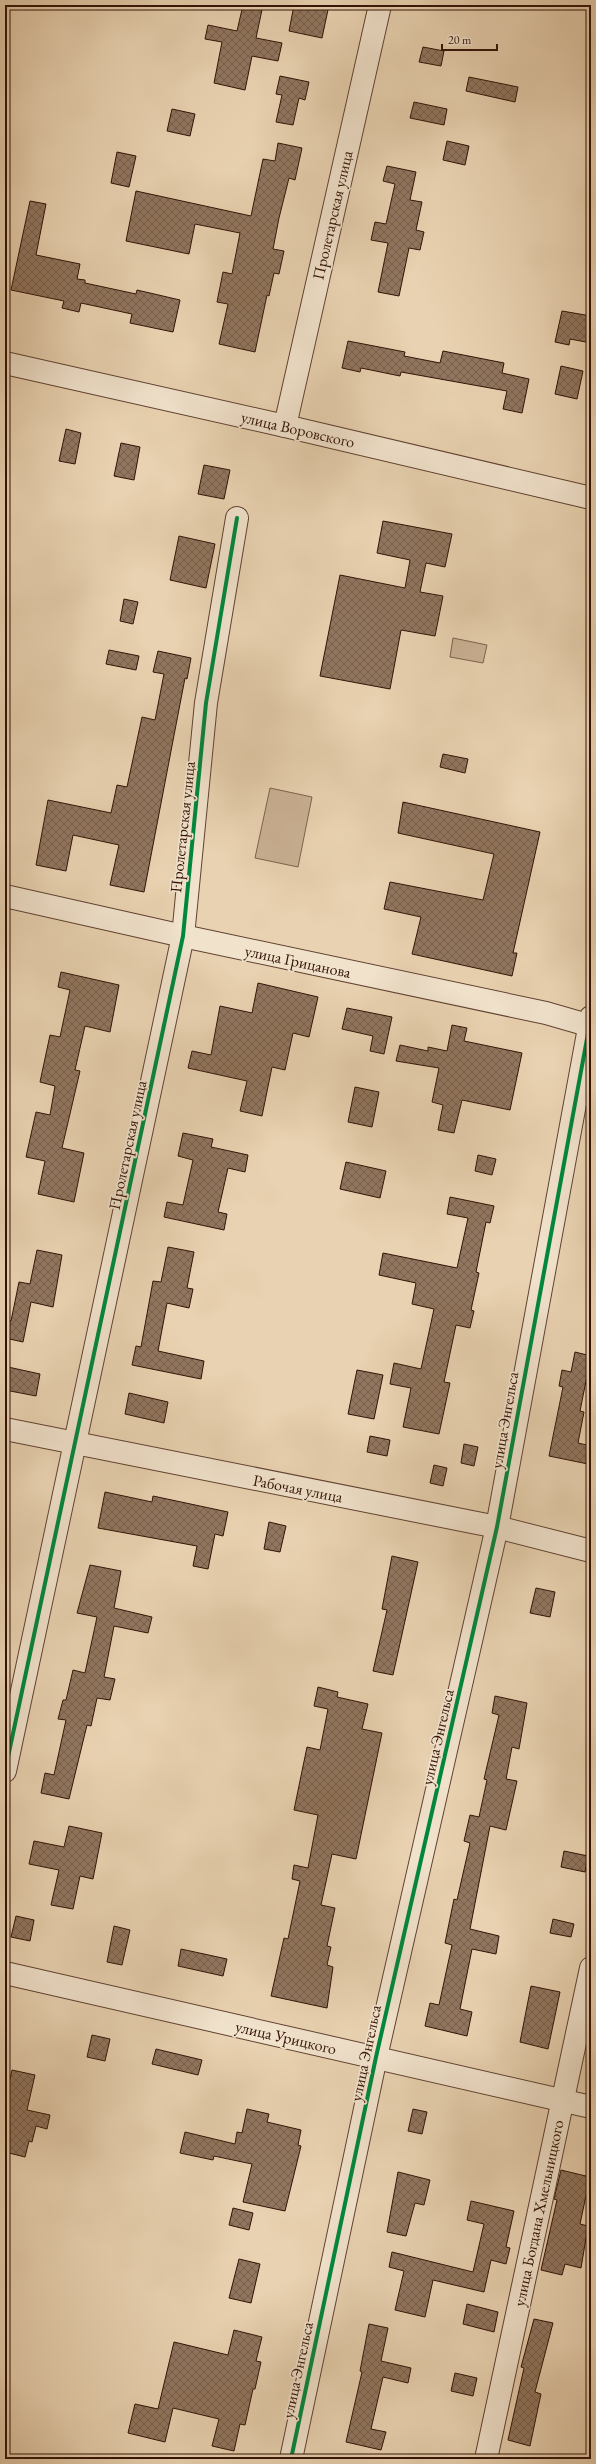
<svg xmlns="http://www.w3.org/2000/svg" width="596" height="2464" viewBox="0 0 596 2464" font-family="'EB Garamond',serif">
	<defs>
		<pattern id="building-cross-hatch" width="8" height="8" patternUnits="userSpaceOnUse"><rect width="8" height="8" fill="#91765f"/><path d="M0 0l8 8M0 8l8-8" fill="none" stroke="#775f4c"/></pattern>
	</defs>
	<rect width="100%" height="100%" fill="#e9d2b1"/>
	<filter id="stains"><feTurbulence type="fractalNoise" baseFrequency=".005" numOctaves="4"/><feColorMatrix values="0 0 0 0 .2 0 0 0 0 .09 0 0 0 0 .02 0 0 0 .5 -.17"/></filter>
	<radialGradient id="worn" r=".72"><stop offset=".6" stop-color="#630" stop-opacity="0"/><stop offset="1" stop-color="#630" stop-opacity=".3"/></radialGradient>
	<g fill="#cab194" stroke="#7e624d">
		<path d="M453,638L487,645L483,663L450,657Z"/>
		<path d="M270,788L312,797L298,867L255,858Z"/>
	</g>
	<g fill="url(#building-cross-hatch)" stroke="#321206">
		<path d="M243,5H263L256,38L282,43L278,61L252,56L245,90L214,83L222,42L205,39L208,25L237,31Z"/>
		<path d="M294,5H329L322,38L289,31Z"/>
		<path d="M423,47L444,51L441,66L419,62Z"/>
		<path d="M280,76L309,82L305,100L299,98L293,125L276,122L282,95L276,94Z"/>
		<path d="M469,77L518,87L515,102L466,91Z"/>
		<path d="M414,102L447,109L444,125L410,118Z"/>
		<path d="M172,109L195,114L190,136L167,131Z"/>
		<path d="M447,141L469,146L465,165L443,160Z"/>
		<path d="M278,143L302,148L295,180L289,178L279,218L273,249L284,251L279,274L274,273L269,296L267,295L255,352L219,344L228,304L217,302L223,272L232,274L240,233L195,224L189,254L126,241L136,191L251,216L263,159L275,161Z"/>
		<path d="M117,152L136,156L129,187L111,183Z"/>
		<path d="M387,166L416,172L410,200L422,202L416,230L424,232L420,250L409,248L399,296L378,292L388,243L371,240L375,222L386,224L395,184L383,181Z"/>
		<path d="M30,201L46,204L36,255L80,264L77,279L85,280V283L136,294L137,290L180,300L173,332L130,323L132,314L81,303L79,312L62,308L64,301L11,290Z"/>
		<path d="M562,311L591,316V343L570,339L569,345L555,342Z"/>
		<path d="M348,341L405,352L404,356L440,363L443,351L504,363L502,373L529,379L522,413L503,409L507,391L401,372L400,376L361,368L360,372L342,368Z"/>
		<path d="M561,366L583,371L577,399L555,394Z"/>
		<path d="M66,429L81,433L75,464L59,461Z"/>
		<path d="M121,443L140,447L134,480L114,476Z"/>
		<path d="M204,465L230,470L224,499L198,494Z"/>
		<path d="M383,521L452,534L445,567L426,563L420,592L443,596L435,636L401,630L390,689L320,676L340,575L405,588L410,560L377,553Z"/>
		<path d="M179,536L215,544L206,588L170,580Z"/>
		<path d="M124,599L138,602L133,624L120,621Z"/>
		<path d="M109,650L139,656L136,670L106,664Z"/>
		<path d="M158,651L191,658L187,679L185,678L144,892L110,885L119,845L73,835L66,871L36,865L48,800L111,813L117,785L127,787L142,717L155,720L164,674L153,672Z"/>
		<path d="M443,754L468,759L465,773L440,767Z"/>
		<path d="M403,802L540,832L513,953H517L512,976L412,954L421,917L384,909L390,882L483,900L494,854L398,833Z"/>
		<path d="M61,972L119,985L110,1032L85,1026L75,1070L80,1071L62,1148L84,1153L74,1202L38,1194L45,1161L26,1157L36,1112L50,1115L55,1086L40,1082L50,1035L60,1037L70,990L58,987Z"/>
		<path d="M258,983L318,997L309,1037L293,1033L285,1070L272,1067L262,1116L240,1111L247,1081L188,1068L192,1051L211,1055L220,1006L252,1013Z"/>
		<path d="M347,1008L392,1017L384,1054L370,1051L373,1036L342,1029Z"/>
		<path d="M452,1025L467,1028L464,1041L522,1053L510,1110L462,1100L454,1133L438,1130L443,1105L432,1102L439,1068L396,1061L400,1045L428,1051V1047L447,1051Z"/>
		<path d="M355,1087L379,1092L372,1127L348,1122Z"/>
		<path d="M183,1133L213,1139L211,1147L248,1155L245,1172L228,1168L218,1212L227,1214L224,1230L164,1217L167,1202L183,1205L193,1160L178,1156Z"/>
		<path d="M478,1155L496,1159L492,1175L475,1171Z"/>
		<path d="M346,1162L386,1171L380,1198L340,1189Z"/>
		<path d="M450,1197L494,1206L490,1223L486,1222L476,1272L479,1273L471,1310L474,1311L470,1328L456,1325L444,1382L450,1383L439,1434L403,1427L411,1388L390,1384L394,1363L421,1369L434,1309L412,1304L416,1283L379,1275L383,1253L457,1268L468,1218L447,1214Z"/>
		<path d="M168,1247L194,1252L187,1288L193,1289L189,1308L167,1303L158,1351L204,1361L201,1379L132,1365L136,1346L141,1347L153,1281L161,1282Z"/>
		<path d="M37,1250L62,1255L53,1307L31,1302L23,1342L5,1338L7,1320L11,1321L19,1282L30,1284Z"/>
		<path d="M575,1352L591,1356L580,1411L584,1412L578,1443L591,1446L588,1464L549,1456L563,1387L559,1386L562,1370L571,1372Z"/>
		<path d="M8,1367L40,1374L36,1396L5,1390Z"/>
		<path d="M357,1370L383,1375L374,1419L348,1414Z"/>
		<path d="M129,1393L168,1402L164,1423L125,1414Z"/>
		<path d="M370,1436L390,1440L387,1456L367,1452Z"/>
		<path d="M464,1444L478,1447L474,1466L461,1463Z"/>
		<path d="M434,1465L447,1468L443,1486L430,1483Z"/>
		<path d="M105,1492L152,1502L153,1496L228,1512L223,1536L215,1534L208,1569L193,1566L197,1546L98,1528Z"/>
		<path d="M269,1522L286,1526L280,1552L264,1549Z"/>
		<path d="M392,1556L418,1562L393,1675L373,1671L387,1610L382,1609Z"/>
		<path d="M90,1565L121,1571L114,1608L152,1617L148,1633L114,1626L104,1677L115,1679L110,1700L97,1698L91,1726L87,1725L69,1799L41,1793L45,1773L54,1775L66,1720L58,1719L63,1700H66L73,1670L85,1673L97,1617L77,1613Z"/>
		<path d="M536,1588L555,1592L550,1617L530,1613Z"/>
		<path d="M318,1687L338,1692L337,1697L368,1704L362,1729L382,1733L356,1859L332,1854L321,1905L335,1908L327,1946L331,1947L327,1965L333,1967L327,2008L271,1996L284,1938L288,1939L300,1881L292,1879L294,1865L308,1868L318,1815L294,1810L307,1747L320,1750L328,1709L314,1706Z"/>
		<path d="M495,1696L527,1703L519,1749L512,1747L506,1779L517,1781L506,1830L490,1826L470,1929L499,1936L496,1954L472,1949L460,2009L472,2012L467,2036L425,2026L430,2003L439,2005L452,1945L445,1943L454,1899L457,1900L470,1843L464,1841L470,1815L479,1817L487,1780L484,1779L499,1715L492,1713Z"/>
		<path d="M69,1826L102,1833L93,1879L80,1876L73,1909L51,1905L59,1870L29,1864L34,1841L64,1847Z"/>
		<path d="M564,1851L588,1856L585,1872L561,1867Z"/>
		<path d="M16,1916L34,1920L30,1941L11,1937Z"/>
		<path d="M553,1919L574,1924L571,1937L550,1933Z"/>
		<path d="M114,1926L130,1930L122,1965L107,1962Z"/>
		<path d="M181,1949L227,1959L223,1976L178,1966Z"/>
		<path d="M531,1986L560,1992L548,2049L520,2042Z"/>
		<path d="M92,2035L110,2039L105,2061L87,2057Z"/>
		<path d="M156,2049L202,2060L198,2075L152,2064Z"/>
		<path d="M12,2070L35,2075L27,2110L50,2115L47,2129L36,2126L32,2142L29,2141L25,2157L5,2152V2093H7Z"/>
		<path d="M247,2109L269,2114L267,2122L301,2130L298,2145L301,2146L285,2211L243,2202L252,2164L214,2156L213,2160L180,2153L185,2132L235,2144L237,2132L242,2133Z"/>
		<path d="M413,2109L427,2112L422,2134L408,2131Z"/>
		<path d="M561,2170L590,2177L580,2224L588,2226L581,2268L565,2264L562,2275L541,2270L557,2200L554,2199Z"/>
		<path d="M398,2172L430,2180L424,2205L415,2203L406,2236L387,2232Z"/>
		<path d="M471,2201L514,2211L506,2247L510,2248L506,2264L491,2260L484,2292L433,2280L425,2317L395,2310L404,2271L389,2267L392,2252L473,2272L484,2224L467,2220Z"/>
		<path d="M233,2208L253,2213L249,2230L229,2225Z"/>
		<path d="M239,2259L260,2264L251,2303L229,2298Z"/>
		<path d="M467,2304L498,2312L494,2332L463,2324Z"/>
		<path d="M534,2319L553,2323L535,2392L541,2394L530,2446L508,2440L524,2368L521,2367Z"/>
		<path d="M369,2324L388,2328L381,2361L411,2368L408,2383L383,2377L371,2429L386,2432L381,2450L346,2442L362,2372L360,2371Z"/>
		<path d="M234,2330L262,2337L256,2361L261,2362L255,2389H253L245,2425L240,2424L234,2451L212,2446L219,2419L173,2408L165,2442L128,2433L135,2404L158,2409L174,2342L228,2355Z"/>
		<path d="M455,2373L477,2378L473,2396L451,2391Z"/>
	</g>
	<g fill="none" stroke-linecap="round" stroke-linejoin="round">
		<defs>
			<g id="minor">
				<path d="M5,363L285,426L591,498"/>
				<path d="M285,426L380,5"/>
				<path d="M5,896L183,936L546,1013L591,1026"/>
				<path d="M5,1429L497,1527L591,1551"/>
				<path d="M5,1771L183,936L206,703L237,518"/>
				<path d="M5,1973L591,2107"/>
				<path d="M291,2459L376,2057L497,1527L591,1017"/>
				<path d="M486,2459L591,1968"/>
			</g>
		</defs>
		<use href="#minor" stroke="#604231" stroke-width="24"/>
		<use href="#minor" stroke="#f1e2cc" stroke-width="22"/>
		<defs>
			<g id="cycleway">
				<path d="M5,1771L183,936L206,703L237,518"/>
				<path d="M291,2459L376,2057L497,1527L591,1017"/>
			</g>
		</defs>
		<use href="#cycleway" stroke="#f1e2cc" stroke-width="6"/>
		<use href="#cycleway" stroke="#00873e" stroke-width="4"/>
	</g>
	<g text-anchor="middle" stroke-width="3.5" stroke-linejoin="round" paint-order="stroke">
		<g font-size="16" fill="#321206" stroke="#f1e2cc">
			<text transform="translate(332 215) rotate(-77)" y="6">Пролетарская улица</text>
			<text transform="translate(298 429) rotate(13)" y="6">улица Воровского</text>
			<text transform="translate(182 827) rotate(-84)" y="6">Пролетарская улица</text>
			<text transform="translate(298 961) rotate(12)" y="6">улица Грицанова</text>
			<text transform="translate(127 1145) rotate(-78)" y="6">Пролетарская улица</text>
			<text transform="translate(504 1420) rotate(-80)" y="6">улица Энгельса</text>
			<text transform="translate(298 1488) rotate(11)" y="6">Рабочая улица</text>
			<text transform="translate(437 1737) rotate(-77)" y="6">улица Энгельса</text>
			<text transform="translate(286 2037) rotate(13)" y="6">улица Урицкого</text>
			<text transform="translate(365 2053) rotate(-78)" y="6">улица Энгельса</text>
			<text transform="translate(538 2213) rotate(-78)" y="6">улица Богдана Хмельницкого</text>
			<text transform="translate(297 2370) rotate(-78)" y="6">улица Энгельса</text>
		</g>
	</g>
	<rect width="596" height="2464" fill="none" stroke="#e9d2b1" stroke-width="20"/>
	<rect x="6" y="6" width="584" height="2452" fill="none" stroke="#321206" stroke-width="2"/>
	<rect x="10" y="10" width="576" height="2444" fill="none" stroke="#321206"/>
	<path d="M442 44v6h55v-6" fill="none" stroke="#321206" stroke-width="2"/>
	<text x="448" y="44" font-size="12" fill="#321206" stroke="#f1e2cc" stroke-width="3" paint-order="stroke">20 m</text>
	<rect width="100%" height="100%" filter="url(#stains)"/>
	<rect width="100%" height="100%" fill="url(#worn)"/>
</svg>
